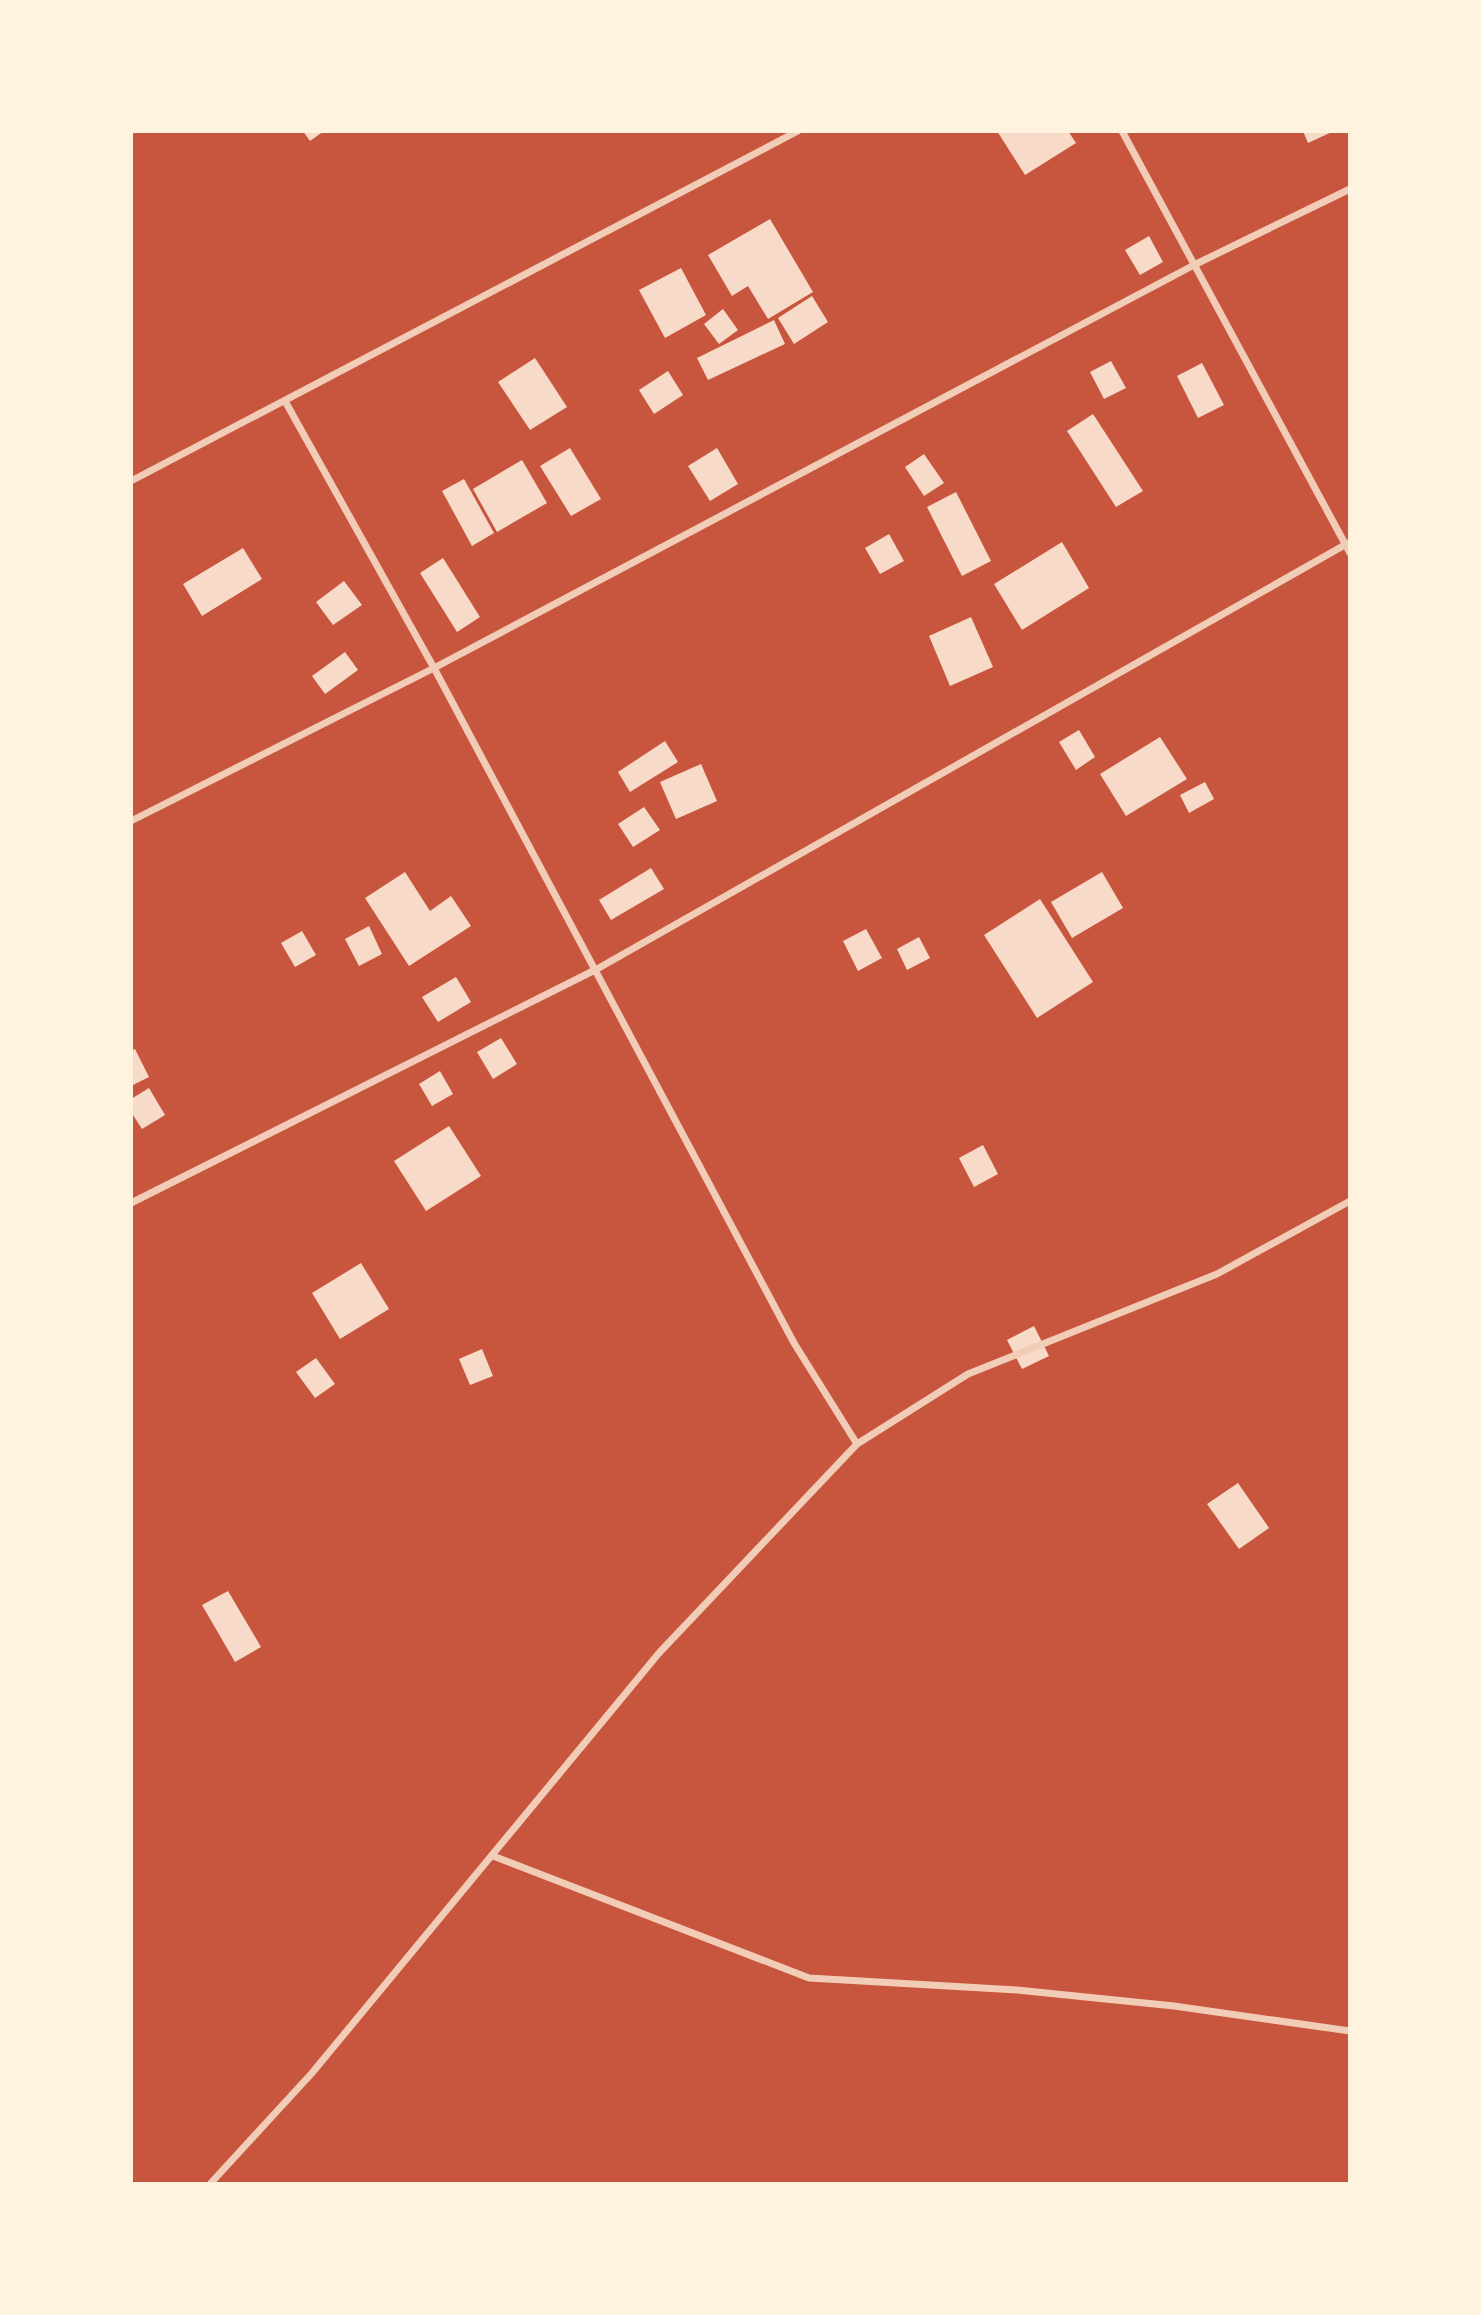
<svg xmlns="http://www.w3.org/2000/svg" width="1481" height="2315" viewBox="0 0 1481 2315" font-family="'Alegreya Sans',sans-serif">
	<rect width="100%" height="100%" fill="#c8553d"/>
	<g fill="#f7dbc8">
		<path d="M303,131H324L310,141Z"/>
		<path d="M997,131H1068L1076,143L1025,175Z"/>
		<path d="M1303,131H1334L1308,143Z"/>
		<path d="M770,219L813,292L768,319L748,286L732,296L708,255Z"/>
		<path d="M1149,236L1163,262L1140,275L1125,250Z"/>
		<path d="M681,268L706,315L665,338L639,290Z"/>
		<path d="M812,296L828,322L794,344L778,318Z"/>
		<path d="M723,309L738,330L719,344L704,324Z"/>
		<path d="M774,320L785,344L708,380L697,358Z"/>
		<path d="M535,358L567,407L530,430L498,382Z"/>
		<path d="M1111,361L1126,388L1104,399L1090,372Z"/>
		<path d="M1202,363L1224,405L1198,418L1177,376Z"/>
		<path d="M668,371L683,395L654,414L639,390Z"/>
		<path d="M1093,414L1143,491L1116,507L1067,431Z"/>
		<path d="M570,448L601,499L571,516L540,466Z"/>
		<path d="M717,448L738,484L710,501L688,466Z"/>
		<path d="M924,454L944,483L924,496L905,467Z"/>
		<path d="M522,460L547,503L497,532L473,489Z"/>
		<path d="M464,479L494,533L472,546L442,491Z"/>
		<path d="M956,492L991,561L962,576L927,507Z"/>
		<path d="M889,534L904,561L880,574L865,548Z"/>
		<path d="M1062,542L1089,588L1022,630L994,584Z"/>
		<path d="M243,548L262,579L202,616L183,584Z"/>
		<path d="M443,558L480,617L457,632L420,573Z"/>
		<path d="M344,581L362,605L333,625L316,602Z"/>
		<path d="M971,617L993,667L950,686L929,636Z"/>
		<path d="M345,652L358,670L325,694L312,676Z"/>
		<path d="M1079,730L1095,757L1076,770L1059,742Z"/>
		<path d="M1160,737L1187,779L1126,816L1100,774Z"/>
		<path d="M665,741L678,762L630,792L618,772Z"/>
		<path d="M701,764L717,801L676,819L660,782Z"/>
		<path d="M1205,782L1214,799L1189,813L1180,795Z"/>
		<path d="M644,807L660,830L633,847L618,824Z"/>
		<path d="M651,868L664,889L611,920L599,900Z"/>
		<path d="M405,872L430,911L451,896L471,926L409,966L365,898Z"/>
		<path d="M1102,872L1123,908L1072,938L1051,902Z"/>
		<path d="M1040,899L1093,982L1037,1018L984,935Z"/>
		<path d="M369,926L382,954L359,966L345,939Z"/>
		<path d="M866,929L882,958L858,971L843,941Z"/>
		<path d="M302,931L316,955L295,967L281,943Z"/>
		<path d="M919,937L930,958L907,970L897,949Z"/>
		<path d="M456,977L471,1002L438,1022L422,997Z"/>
		<path d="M501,1038L517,1064L493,1079L477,1052Z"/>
		<path d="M135,1049L149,1077L131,1086V1051Z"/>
		<path d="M440,1071L453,1094L432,1106L419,1084Z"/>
		<path d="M149,1088L165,1115L142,1129L131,1112V1099Z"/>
		<path d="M449,1126L481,1176L426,1211L394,1161Z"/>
		<path d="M983,1145L998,1174L974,1187L959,1158Z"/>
		<path d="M361,1263L389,1309L340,1339L312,1293Z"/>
		<path d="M1034,1326L1049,1356L1022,1369L1007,1340Z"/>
		<path d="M482,1349L493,1376L470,1385L459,1359Z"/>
		<path d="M316,1358L335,1384L315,1398L296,1372Z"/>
		<path d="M1238,1483L1269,1528L1239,1549L1207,1504Z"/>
		<path d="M228,1591L261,1647L235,1662L202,1605Z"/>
	</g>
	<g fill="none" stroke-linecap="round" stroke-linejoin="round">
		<g stroke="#f1ccb7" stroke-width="7">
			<path d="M1122,131L1350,553"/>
			<path d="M285,401L434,668L794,1343L857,1444"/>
			<path d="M131,481L798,131"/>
			<path d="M131,821L434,668L1194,265L1350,189"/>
			<path d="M131,1203L597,969L1350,542"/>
			<path d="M493,1856L809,1978L1017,1990L1174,2006L1350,2031"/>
			<path d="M210,2184L312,2073L659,1653L857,1444L968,1374L1217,1274L1350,1201"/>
		</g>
	</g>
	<rect width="1481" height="2315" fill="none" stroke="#fff3e0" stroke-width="266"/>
</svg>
